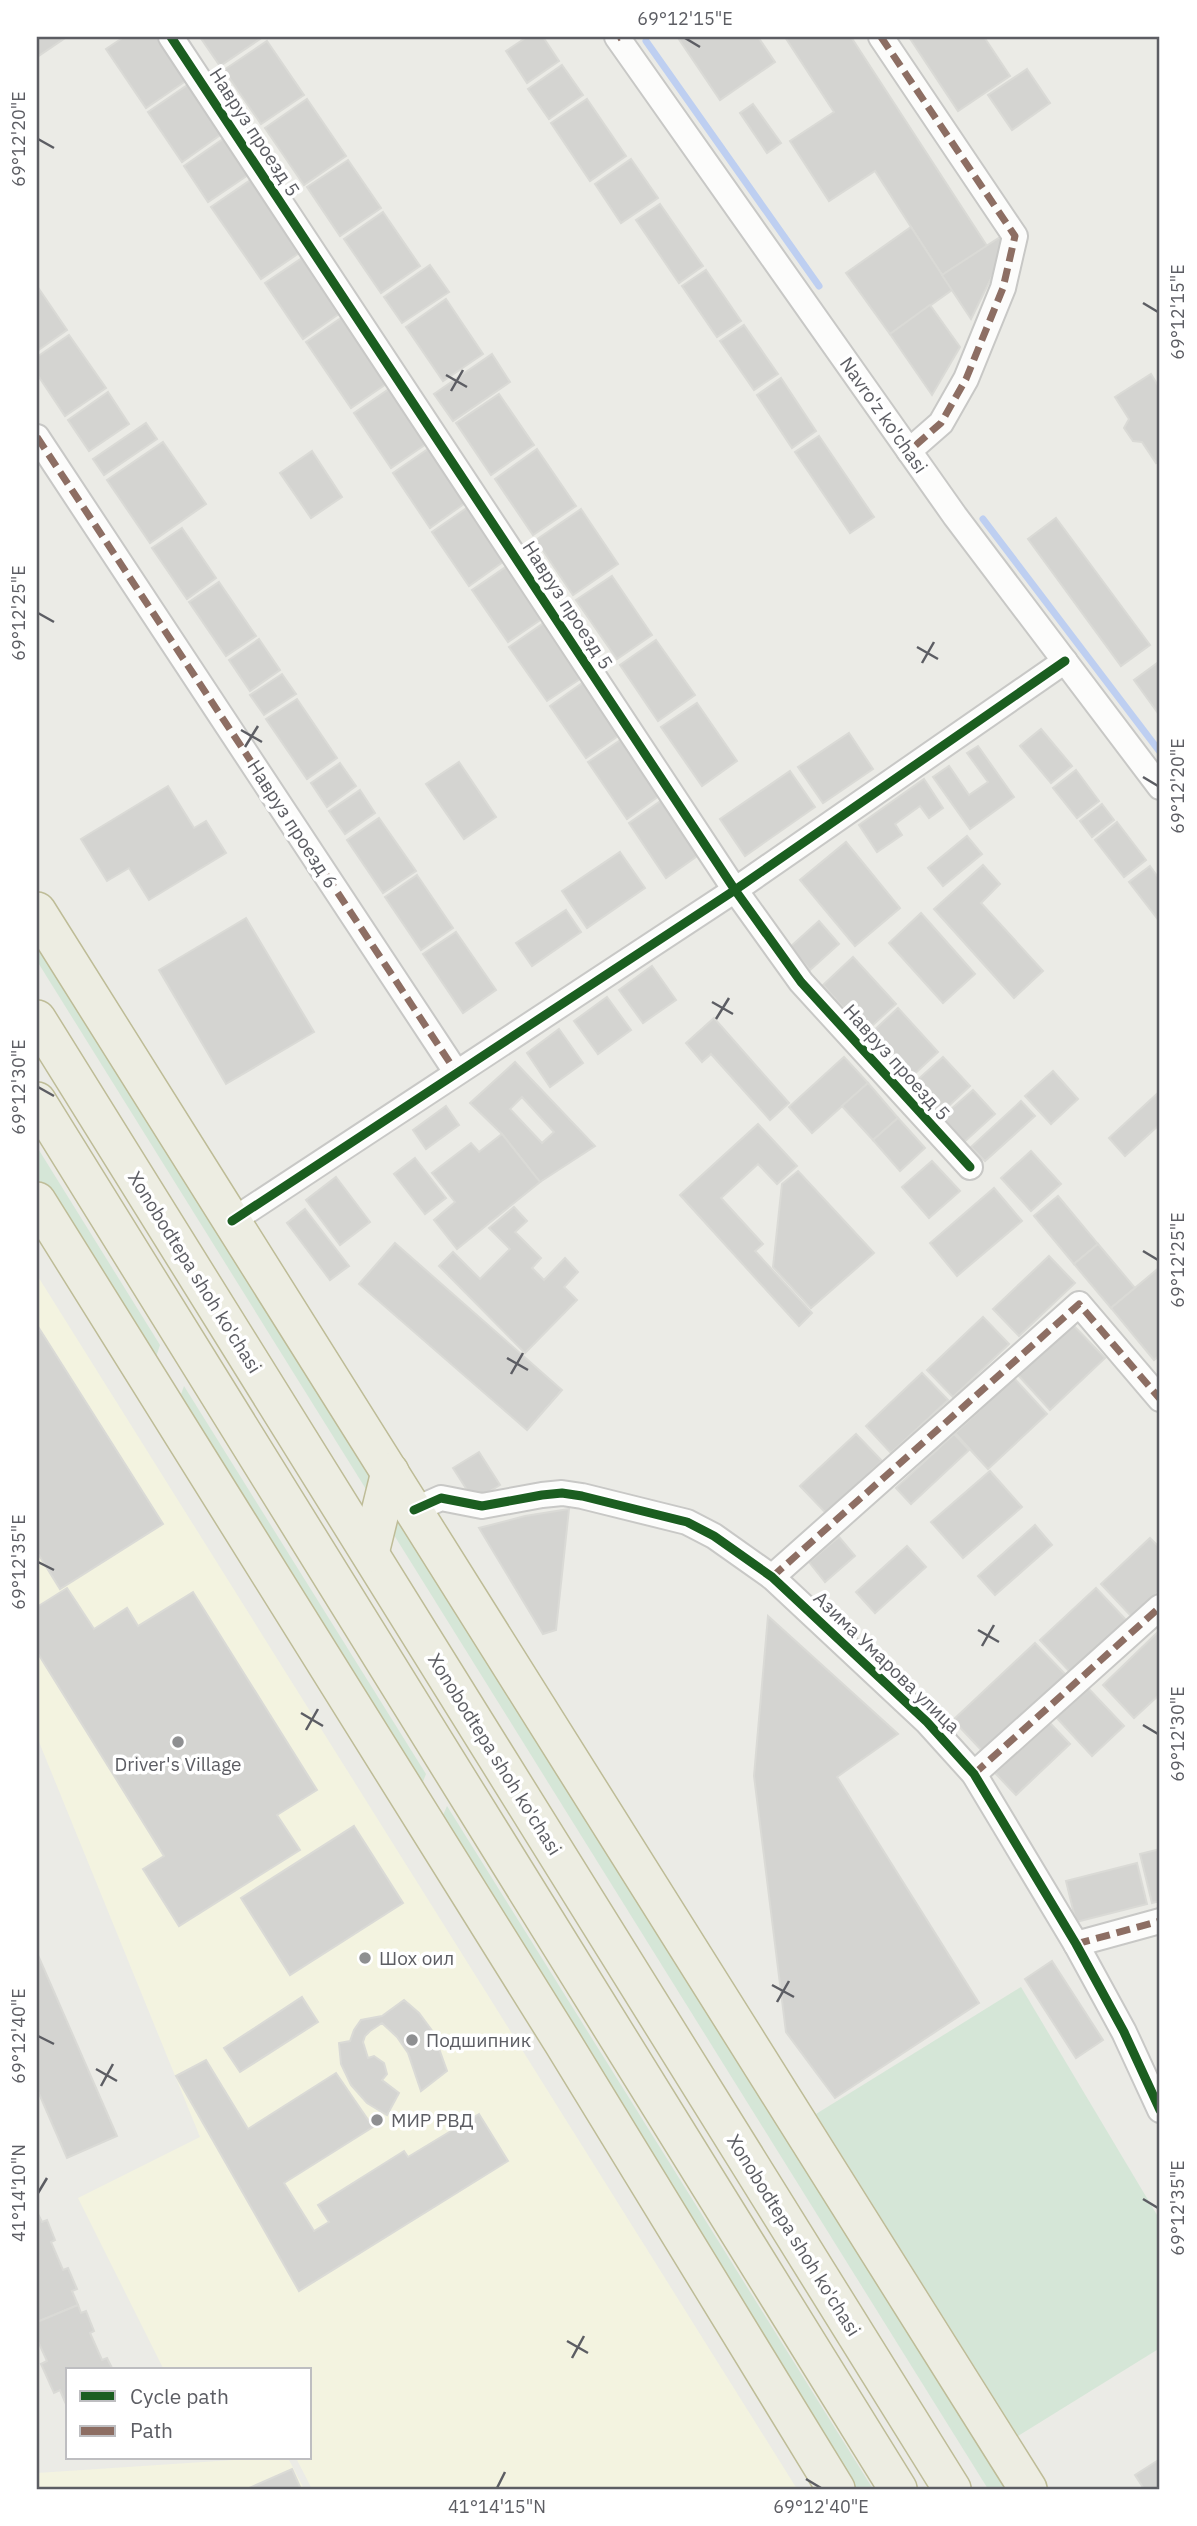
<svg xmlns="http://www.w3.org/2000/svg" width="1197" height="2526" viewBox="0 0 1197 2526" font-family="'IBM Plex Sans',sans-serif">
	<rect width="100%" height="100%" fill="#ebebe6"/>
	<g fill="#f3f3e0">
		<path d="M37,1275L797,2489H312L296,2458H310V2370H164L78,2198L200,2137L37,1737Z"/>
		<path d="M262,2458H288L304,2489H37V2473Z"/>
	</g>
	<g fill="#d5e6d7">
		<path d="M37,930L378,1479L369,1494L37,961Z"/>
		<path d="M37,1147L160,1345L154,1363L37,1193Z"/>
		<path d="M184,1386L426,1774L419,1792L178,1403Z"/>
		<path d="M397,1509L1007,2489H988L389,1527Z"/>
		<path d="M447,1806L873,2489H855L440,1822Z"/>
		<path d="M1021,1987L1160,2220V2348L1018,2436L816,2114Z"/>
	</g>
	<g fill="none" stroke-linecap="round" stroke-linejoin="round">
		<g stroke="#becff1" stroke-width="7">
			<path d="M646,41L819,286"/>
			<path d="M983,519L1160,752"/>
		</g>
	</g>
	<g fill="#d4d4d1" stroke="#dadad6" stroke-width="2" fill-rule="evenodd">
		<path d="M37,37H64L65,38L37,57Z"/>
		<path d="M124,37H157L187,80L146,108L106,49Z"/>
		<path d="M200,37H263L220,66Z"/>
		<path d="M527,37H543L559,61L527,83L506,51Z"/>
		<path d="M680,37H758L775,62L720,100L678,38Z"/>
		<path d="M785,37H851L987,246L942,275L875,171L829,201L790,141L834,112Z"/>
		<path d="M909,37H984L1010,76L958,111Z"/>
		<path d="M267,41L304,95L261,124L224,70Z"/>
		<path d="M562,65L583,95L549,119L528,89Z"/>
		<path d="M1027,69L1050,103L1012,130L988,95Z"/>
		<path d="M189,84L223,133L182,162L148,112Z"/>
		<path d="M307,99L346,156L304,185L265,128Z"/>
		<path d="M587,99L626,156L590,181L551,123Z"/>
		<path d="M753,104L781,143L767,153L740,113Z"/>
		<path d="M226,137L251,173L208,202L184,166Z"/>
		<path d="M631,159L658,198L621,223L595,184Z"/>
		<path d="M348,160L381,208L340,236L307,187Z"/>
		<path d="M252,179L302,251L261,279L211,207Z"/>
		<path d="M660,204L703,266L679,283L636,220Z"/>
		<path d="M383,212L420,266L381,293L344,239Z"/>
		<path d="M911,227L952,290L890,334L846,273Z"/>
		<path d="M1000,237L1007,246L971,319L942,275Z"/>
		<path d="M305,256L343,311L303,339L265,283Z"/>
		<path d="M430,265L449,292L402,323L384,297Z"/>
		<path d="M706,270L741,321L717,337L682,286Z"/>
		<path d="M37,286L67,330L37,351Z"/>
		<path d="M446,299L483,354L443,381L406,327Z"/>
		<path d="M930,305L960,347L932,395L890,334Z"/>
		<path d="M344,316L389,382L351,408L306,342Z"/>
		<path d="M744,325L778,374L754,390L720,341Z"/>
		<path d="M69,335L106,388L65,416L37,374V357Z"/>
		<path d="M492,354L510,382L453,421L434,394Z"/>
		<path d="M1151,374L1160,389V460L1156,463L1142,442L1133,441L1124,428L1129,419L1115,397Z"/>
		<path d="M781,378L816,431L792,448L757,395Z"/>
		<path d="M392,387L429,442L391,468L354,413Z"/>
		<path d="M108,392L129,424L89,451L68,420Z"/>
		<path d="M499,394L534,445L491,475L456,423Z"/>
		<path d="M146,423L157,439L104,475L93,459Z"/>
		<path d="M819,436L874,517L850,533L795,452Z"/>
		<path d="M163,442L206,504L150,543L107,480Z"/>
		<path d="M431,447L468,501L430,528L393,473Z"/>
		<path d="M537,449L576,506L533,535L495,479Z"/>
		<path d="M312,451L342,497L311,518L280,473Z"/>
		<path d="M471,505L507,559L469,586L432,532Z"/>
		<path d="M581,509L618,564L573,595L536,540Z"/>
		<path d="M1056,518L1150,645L1121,666L1028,539Z"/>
		<path d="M182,528L216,578L187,599L152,548Z"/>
		<path d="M510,564L546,616L508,642L472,590Z"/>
		<path d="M612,576L652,635L617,659L576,600Z"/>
		<path d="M219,582L256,636L226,656L189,602Z"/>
		<path d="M548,620L586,675L547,701L509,647Z"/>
		<path d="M259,639L280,670L250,691L229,660Z"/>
		<path d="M656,640L695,695L658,721L620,665Z"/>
		<path d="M1160,661V716L1134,680Z"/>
		<path d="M282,674L296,694L264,715L250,695Z"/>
		<path d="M588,679L624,732L586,758L550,706Z"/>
		<path d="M297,699L337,758L307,779L266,719Z"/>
		<path d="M697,703L737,761L702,786L661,727Z"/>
		<path d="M1041,729L1072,766L1051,783L1020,746Z"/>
		<path d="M849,733L873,769L823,803L798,767Z"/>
		<path d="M625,737L663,793L627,819L588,762Z"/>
		<path d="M978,746L1014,797L970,829L933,777L949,766L969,795L988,782L967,753Z"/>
		<path d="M459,762L496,817L464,839L426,784Z"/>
		<path d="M340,763L356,786L327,807L311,783Z"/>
		<path d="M1076,770L1099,801L1077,818L1053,788Z"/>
		<path d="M790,771L815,807L745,856L720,819Z"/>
		<path d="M924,779L943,808L929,818L920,806L895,824L902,835L877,852L859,825Z"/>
		<path d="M168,786L194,828L206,821L226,853L149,900L129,868L107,881L81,839Z"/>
		<path d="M360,790L375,813L345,834L329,811Z"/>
		<path d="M665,798L703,852L666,878L629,823Z"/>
		<path d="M1102,804L1114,820L1092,837L1080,821Z"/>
		<path d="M379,818L416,871L383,893L347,840Z"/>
		<path d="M1117,822L1146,860L1124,877L1095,840Z"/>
		<path d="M967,836L982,854L943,886L928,868Z"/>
		<path d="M846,842L900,908L855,946L800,880Z"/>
		<path d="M620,852L645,888L587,928L562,891Z"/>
		<path d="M983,865L1000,884L981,903L1043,971L1014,998L934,909Z"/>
		<path d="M1150,866L1160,880V922L1129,882Z"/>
		<path d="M417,875L453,928L421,950L385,897Z"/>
		<path d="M566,910L581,932L532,966L516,943Z"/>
		<path d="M921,913L975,974L943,1003L889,943Z"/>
		<path d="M246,918L314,1032L226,1084L159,970Z"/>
		<path d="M819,921L839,944L810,970L790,947Z"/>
		<path d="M456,932L496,990L463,1013L423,954Z"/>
		<path d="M853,957L896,1004L865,1032L823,985Z"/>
		<path d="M652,966L676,1000L643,1023L619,990Z"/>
		<path d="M607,997L631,1030L598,1054L574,1021Z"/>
		<path d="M898,1008L938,1052L909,1079L869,1035Z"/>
		<path d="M714,1018L789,1103L770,1120L711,1054L702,1062L686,1043Z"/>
		<path d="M559,1029L583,1063L550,1087L527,1053Z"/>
		<path d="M844,1057L868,1083L812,1133L789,1107Z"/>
		<path d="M943,1057L970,1086L940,1114L913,1084Z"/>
		<path d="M515,1062L595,1146L540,1182L502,1134L470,1103ZM522,1097L554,1132L542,1143L510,1109Z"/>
		<path d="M1053,1071L1078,1099L1051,1124L1025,1096Z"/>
		<path d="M868,1083L898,1118L873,1140L842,1106Z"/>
		<path d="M973,1090L995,1114L964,1142L942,1117Z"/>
		<path d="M1160,1091V1124L1125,1156L1109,1138Z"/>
		<path d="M1021,1101L1035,1116L985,1161L971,1147Z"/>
		<path d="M446,1106L459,1125L426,1149L413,1130Z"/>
		<path d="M898,1118L925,1148L900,1171L873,1140Z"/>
		<path d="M758,1124L797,1166L777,1184L758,1164L721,1198L763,1244L755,1251L812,1313L799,1326L680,1195Z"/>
		<path d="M502,1134L540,1182L457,1249L434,1220L455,1202L432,1173L471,1143L479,1152Z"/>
		<path d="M1031,1151L1061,1184L1031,1211L1001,1178Z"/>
		<path d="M415,1158L446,1198L425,1214L394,1174Z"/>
		<path d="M932,1161L960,1191L929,1218L902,1187Z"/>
		<path d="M798,1171L874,1253L811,1308L773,1267L782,1184Z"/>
		<path d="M336,1177L370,1222L340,1245L306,1200Z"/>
		<path d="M994,1188L1022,1221L957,1276L930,1243Z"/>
		<path d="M1058,1196L1098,1244L1074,1264L1034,1216Z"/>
		<path d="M514,1207L527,1221L515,1232L541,1258L532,1268L544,1280L565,1258L578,1272L564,1287L577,1300L525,1353L439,1266L453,1252L480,1279L510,1249L489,1228Z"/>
		<path d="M305,1209L349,1266L330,1280L287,1223Z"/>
		<path d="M395,1243L562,1390L527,1430L359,1284Z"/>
		<path d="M1098,1244L1135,1288L1111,1308L1074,1264Z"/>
		<path d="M1049,1256L1075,1283L1019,1336L993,1309Z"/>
		<path d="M1160,1267V1355L1154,1360L1111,1308Z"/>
		<path d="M983,1317L1009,1344L953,1397L927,1370Z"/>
		<path d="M1072,1324L1105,1358L1050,1410L1018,1375Z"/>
		<path d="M37,1325L163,1524L60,1589L37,1552Z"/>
		<path d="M922,1373L948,1400L891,1453L866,1426Z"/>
		<path d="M1014,1378L1047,1414L988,1469L955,1433Z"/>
		<path d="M856,1434L882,1461L826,1513L800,1486Z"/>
		<path d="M954,1434L969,1450L911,1504L896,1488Z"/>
		<path d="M479,1452L500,1485L474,1501L453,1468Z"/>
		<path d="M990,1471L1022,1507L963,1558L931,1522Z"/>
		<path d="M569,1509L556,1630L543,1634L479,1528L525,1516Z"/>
		<path d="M1035,1525L1052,1545L995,1595L978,1576Z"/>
		<path d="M839,1537L855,1556L825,1582L809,1562Z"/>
		<path d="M1150,1538L1160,1548V1590L1132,1617L1101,1584Z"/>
		<path d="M907,1546L926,1567L875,1613L856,1592Z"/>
		<path d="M67,1588L94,1629L127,1608L138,1626L193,1592L317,1790L277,1815L300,1850L179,1926L143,1869L164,1856L37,1652V1607Z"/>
		<path d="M1096,1588L1127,1621L1072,1674L1040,1640Z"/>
		<path d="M768,1616L898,1734L837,1777L979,2003L835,2098L786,2032L754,1776Z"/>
		<path d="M1158,1632L1160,1634V1694L1134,1718L1103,1685Z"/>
		<path d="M1035,1643L1067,1676L985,1754L953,1720Z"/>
		<path d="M1087,1687L1124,1726L1092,1756L1056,1717Z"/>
		<path d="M1049,1722L1070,1744L1016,1795L995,1773Z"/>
		<path d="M354,1826L403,1903L290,1975L241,1898Z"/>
		<path d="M1160,1849V1901L1152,1903L1140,1854Z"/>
		<path d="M1137,1863L1147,1904L1076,1922L1066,1881Z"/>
		<path d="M37,1953L117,2136L67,2158L37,2089Z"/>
		<path d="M1052,1961L1103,2040L1076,2058L1025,1979Z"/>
		<path d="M302,1997L318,2022L240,2072L224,2048Z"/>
		<path d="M404,2000L419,2013L433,2032L447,2071L421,2091L408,2053L397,2037L382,2023L370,2031L365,2036L363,2042L368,2058L374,2056L384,2063L387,2074L382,2080L399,2093L387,2115L367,2103L351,2085L341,2064L339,2043L350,2041L354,2030L361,2020L382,2016Z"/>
		<path d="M206,2060L248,2129L336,2073L373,2127L284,2183L314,2231L329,2222L318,2205L404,2151L408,2157L479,2114L508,2161L299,2291L176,2076Z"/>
		<path d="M37,2212L42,2222L47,2220L55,2240L51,2242L63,2270L68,2268L77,2289L72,2291L78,2305L37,2322Z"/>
		<path d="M78,2305L81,2313L86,2311L94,2331L90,2333L102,2360L107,2358L113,2370H68V2409L60,2390L54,2393L41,2364L47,2361L37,2339V2322Z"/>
		<path d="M1160,2459V2489H1144L1135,2475Z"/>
		<path d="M292,2469L301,2489H247Z"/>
	</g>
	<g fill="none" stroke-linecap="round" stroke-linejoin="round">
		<defs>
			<g id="minor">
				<path d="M171,37L735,890L801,982L970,1167"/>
				<path d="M617,37L955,516L1160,787"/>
				<path d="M881,37L1015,236L1003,288L966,379L941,423L909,451"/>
				<path d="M37,437L456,1072"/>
				<path d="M232,1221L735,890L1065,661"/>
				<path d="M414,1510L441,1498L482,1506L542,1495L562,1493L582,1496L687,1522L714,1536L772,1577L927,1722L974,1774L1076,1944L1124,2032L1160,2110"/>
				<path d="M772,1577L1079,1304L1160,1399"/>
				<path d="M974,1774L1160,1607"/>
				<path d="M1076,1944L1160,1921"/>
			</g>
			<g id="highway">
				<path d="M37,911L1028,2489"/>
				<path d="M37,1019L952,2489"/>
				<path d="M37,1101L898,2489"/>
				<path d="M37,1201L563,2043L836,2489"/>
				<path d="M370,1553L390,1472"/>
			</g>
		</defs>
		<use href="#minor" stroke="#c8c8c6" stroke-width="28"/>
		<use href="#highway" stroke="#bebc97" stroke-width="40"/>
		<use href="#minor" stroke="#fcfcfb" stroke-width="24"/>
		<use href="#highway" stroke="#edede2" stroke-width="37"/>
		<g stroke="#8d6e63" stroke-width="7" stroke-dasharray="14 7" stroke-linecap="butt">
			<path d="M881,37L1015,236L1003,288L966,379L941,423L909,451"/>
			<path d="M617,38L619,37"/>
			<path d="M37,437L456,1072"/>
			<path d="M772,1577L1079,1304L1160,1399"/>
			<path d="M974,1774L1160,1607"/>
			<path d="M1076,1944L1160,1921"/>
		</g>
		<defs>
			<g id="cycleway">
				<path d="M171,37L735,890L801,982L970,1167"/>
				<path d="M232,1221L735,890L1065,661"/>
				<path d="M414,1510L441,1498L482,1506L542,1495L562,1493L582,1496L687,1522L714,1536L772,1577L927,1722L974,1774L1076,1944L1124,2032L1160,2110"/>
			</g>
		</defs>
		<use href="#cycleway" stroke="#fff" stroke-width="13"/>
		<use href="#cycleway" stroke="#1b5e20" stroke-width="9"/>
	</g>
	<path fill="none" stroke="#5c5d63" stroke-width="2.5" d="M685,38L700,47M38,139L54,148M1143,303L1158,312M446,375L467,387M451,391L463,370M38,613L54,622M917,647L938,659M922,663L934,642M241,730L262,742M245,747L258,726M1143,777L1158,786M712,1002L733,1014M716,1019L729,998M38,1087L54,1096M1143,1251L1158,1260M507,1358L528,1370M511,1374L523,1353M38,1562L54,1570M978,1630L999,1642M982,1646L994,1625M301,1713L323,1726M1143,1725L1158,1734M306,1730L318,1709M772,1985L794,1997M777,2002L789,1981M38,2036L54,2044M96,2069L117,2081M101,2086L113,2064M38,2193L47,2178M1143,2199L1158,2208M567,2341L588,2353M572,2358L584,2336M806,2479L821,2488M497,2488L505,2472"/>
	<g fill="#8e8f91" stroke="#fff" stroke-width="2.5">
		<circle cx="178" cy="1742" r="7"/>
		<circle cx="365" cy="1958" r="7"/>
		<circle cx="412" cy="2040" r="7"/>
		<circle cx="377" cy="2120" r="7"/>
	</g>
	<g text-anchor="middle" stroke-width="7" stroke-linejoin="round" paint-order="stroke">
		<g font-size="19" fill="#5c5d63" stroke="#fff">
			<text transform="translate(255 132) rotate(57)" y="7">Навруз проезд 5</text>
			<text transform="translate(884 415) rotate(55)" y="7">Navro'z ko'chasi</text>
			<text transform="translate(568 605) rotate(57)" y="7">Навруз проезд 5</text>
			<text transform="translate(293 824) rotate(57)" y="7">Навруз проезд 6</text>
			<text transform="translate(897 1062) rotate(48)" y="7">Навруз проезд 5</text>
			<text transform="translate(195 1272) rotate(58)" y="7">Xonobodtepa shoh ko'chasi</text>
			<text transform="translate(887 1662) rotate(44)" y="7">Азима Умарова улица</text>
			<text transform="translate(495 1754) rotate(58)" y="7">Xonobodtepa shoh ko'chasi</text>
			<text transform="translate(794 2235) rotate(58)" y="7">Xonobodtepa shoh ko'chasi</text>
		</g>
		<g font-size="19" fill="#5c5d63" stroke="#fff" text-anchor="start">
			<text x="178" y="1771" text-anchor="middle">Driver's Village</text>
			<text x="379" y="1965">Шох оил</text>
			<text x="426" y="2047">Подшипник</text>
			<text x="391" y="2127">МИР РВД</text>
		</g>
	</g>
	<rect width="1197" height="2526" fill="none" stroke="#ffffff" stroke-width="77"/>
	<rect x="66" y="2368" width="245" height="91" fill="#ffffff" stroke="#bebec1" stroke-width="2"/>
	<rect x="80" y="2391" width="35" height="10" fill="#1b5e20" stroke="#bebec1" stroke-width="2"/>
	<text x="130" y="2404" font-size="21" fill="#5c5d63">Cycle path</text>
	<rect x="80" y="2426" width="35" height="10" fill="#8d6e63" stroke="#bebec1" stroke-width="2"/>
	<text x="130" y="2438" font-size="21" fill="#5c5d63">Path</text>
	<rect x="38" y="38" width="1120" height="2450" fill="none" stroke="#5c5d63" stroke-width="2.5"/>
	<g font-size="18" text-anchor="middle" fill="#5c5d63">
		<text x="685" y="25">69°12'15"E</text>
		<text transform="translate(19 139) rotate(-90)" y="6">69°12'20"E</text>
		<text transform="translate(1178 312) rotate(-90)" y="6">69°12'15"E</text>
		<text transform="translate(19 613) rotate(-90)" y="6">69°12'25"E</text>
		<text transform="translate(1178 786) rotate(-90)" y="6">69°12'20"E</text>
		<text transform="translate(19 1087) rotate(-90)" y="6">69°12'30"E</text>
		<text transform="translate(1178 1260) rotate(-90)" y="6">69°12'25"E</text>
		<text transform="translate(19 1562) rotate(-90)" y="6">69°12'35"E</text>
		<text transform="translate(1178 1734) rotate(-90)" y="6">69°12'30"E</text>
		<text transform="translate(19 2036) rotate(-90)" y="6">69°12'40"E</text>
		<text transform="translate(19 2193) rotate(-90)" y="6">41°14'10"N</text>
		<text transform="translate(1178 2208) rotate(-90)" y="6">69°12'35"E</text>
		<text x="497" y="2513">41°14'15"N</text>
		<text x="821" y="2513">69°12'40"E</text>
	</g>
</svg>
